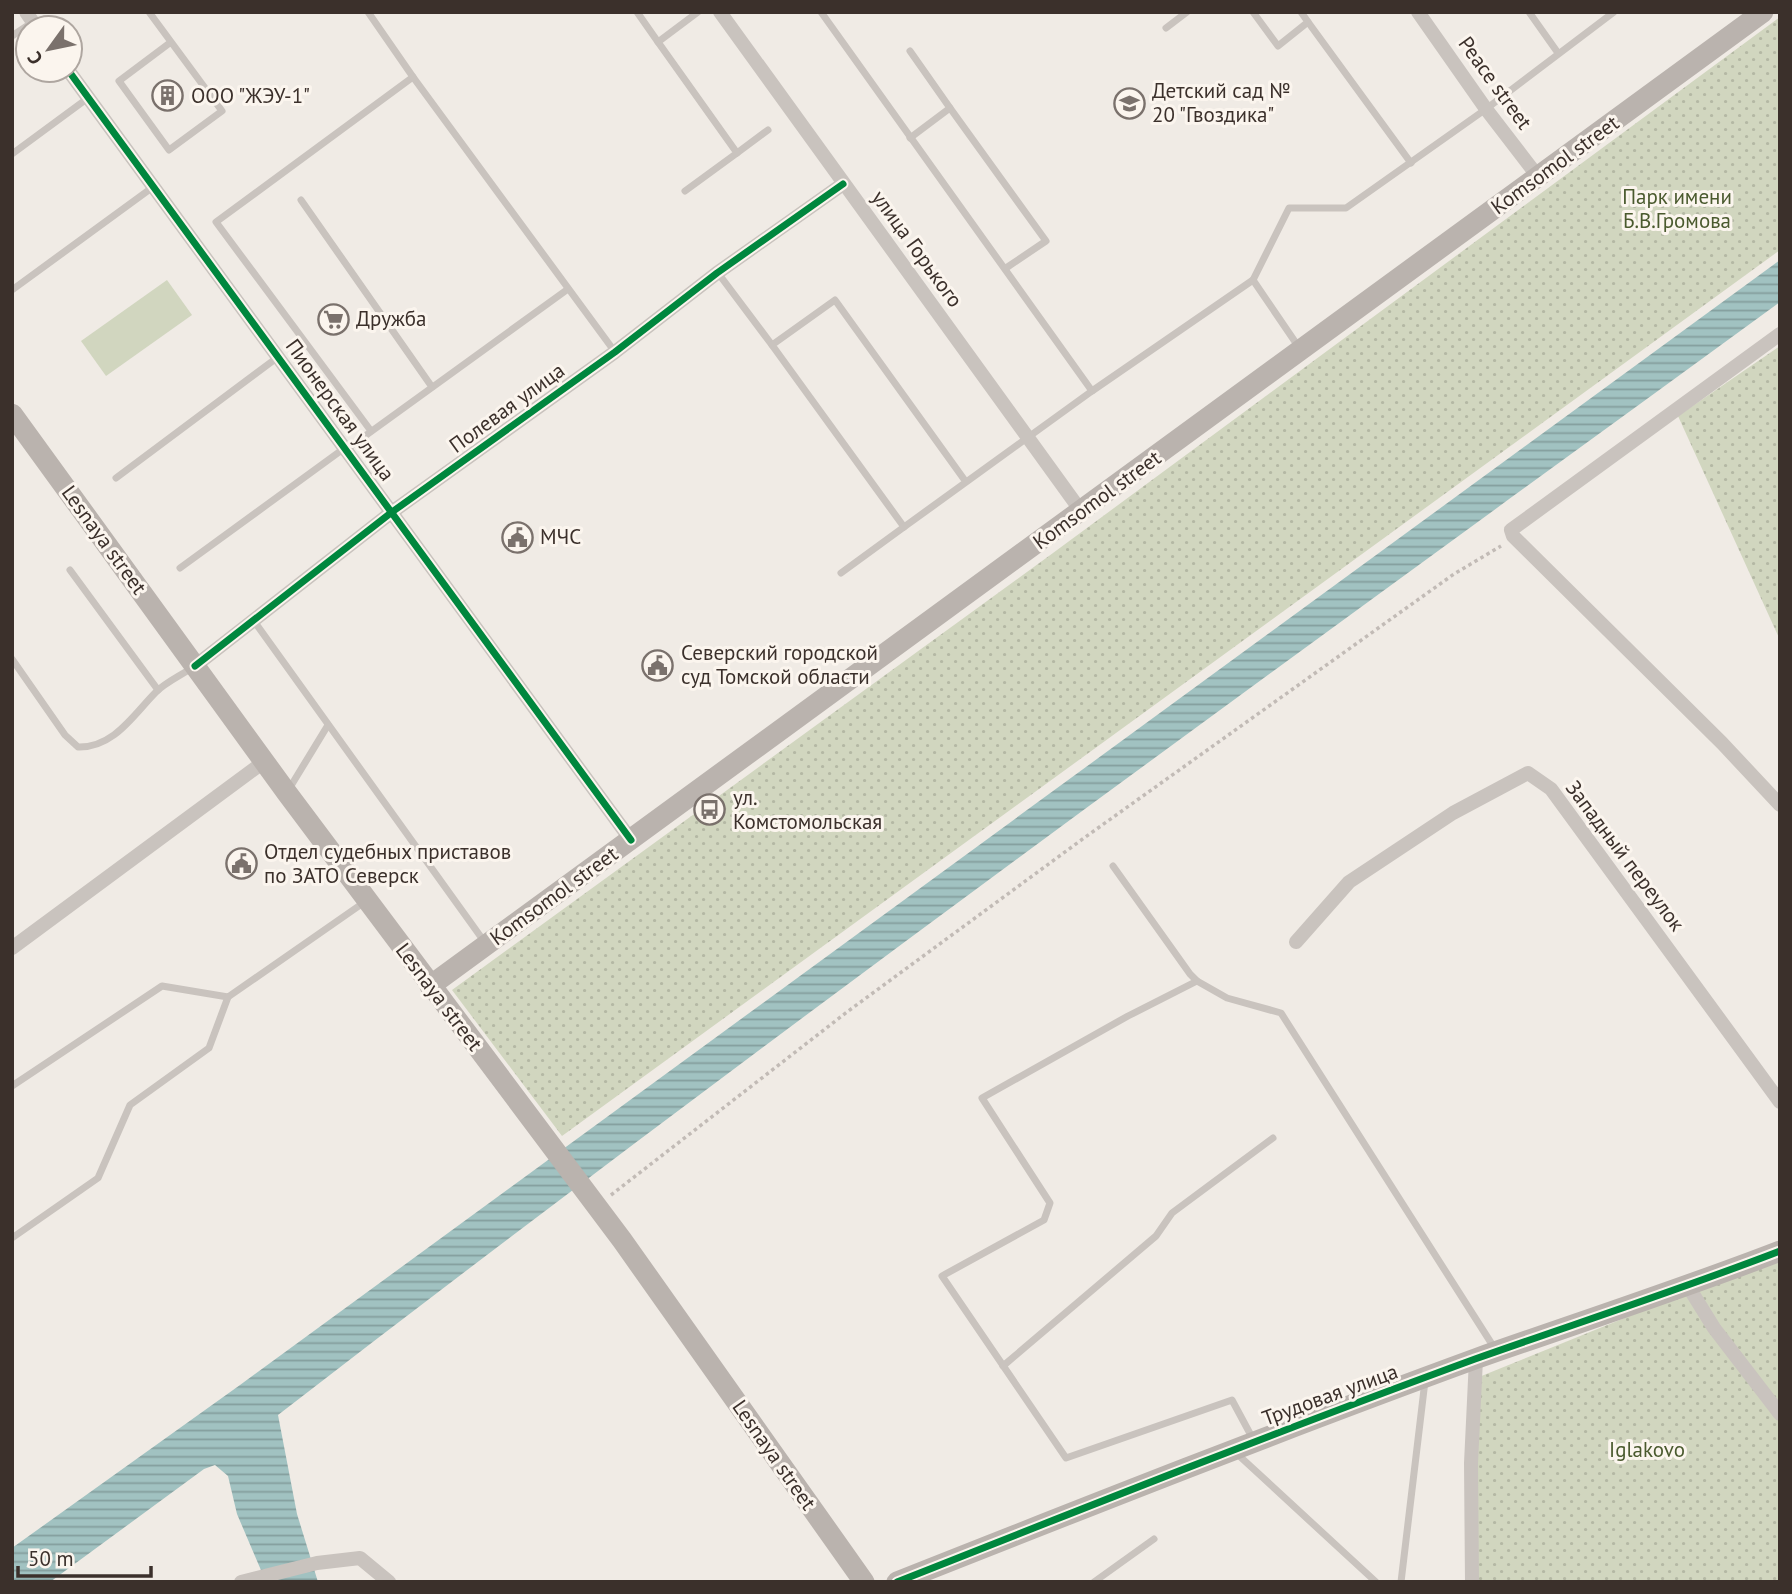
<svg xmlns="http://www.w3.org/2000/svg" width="1792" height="1594" viewBox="0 0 1792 1594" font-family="'PT Sans',sans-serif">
	<defs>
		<pattern id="park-dots" width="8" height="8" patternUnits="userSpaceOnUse" patternTransform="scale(1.75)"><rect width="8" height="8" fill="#d1d6bf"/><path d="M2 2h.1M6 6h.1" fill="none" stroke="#b4b8a4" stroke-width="1.8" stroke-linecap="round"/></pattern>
		<pattern id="water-rules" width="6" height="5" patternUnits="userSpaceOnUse" patternTransform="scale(1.75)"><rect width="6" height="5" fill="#a1c2c1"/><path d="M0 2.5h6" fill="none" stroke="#849e9d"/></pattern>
	</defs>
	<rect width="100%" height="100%" fill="#f0ebe5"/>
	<g fill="url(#park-dots)">
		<path d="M1780,17V250L562,1136L452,990L1053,553Z"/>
		<path d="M1780,346V640L1678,416Z"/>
		<path d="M1780,1255V1582H1466L1469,1381Z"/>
	</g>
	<path fill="#d1d6bf" d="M167,280L192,315L106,376L81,341Z"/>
	<path fill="url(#water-rules)" d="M1780,260V302C1276,669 771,1034 278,1415L297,1514L318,1582H266L237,1514L228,1476L215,1465L204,1469L50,1582H12V1548L240,1385Z"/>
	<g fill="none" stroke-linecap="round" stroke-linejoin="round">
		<path stroke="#c2bbb6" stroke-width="3.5" stroke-dasharray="3.5 3.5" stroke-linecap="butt" d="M611,1195L847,1012L1084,838L1454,574L1501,546"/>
		<g stroke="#c9c3be" stroke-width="7">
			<path d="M149,12L222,111L169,150L119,81L171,42"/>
			<path d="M368,12L413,77L216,222L371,431"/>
			<path d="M637,12L658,42"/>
			<path d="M821,12L1092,391"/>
			<path d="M1253,12L1278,46L1308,22L1301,12"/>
			<path d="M1529,12L1558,53"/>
			<path d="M1308,22L1411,163"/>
			<path d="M1166,28L1187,12"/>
			<path d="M12,36L33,22"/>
			<path d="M910,51L950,108"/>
			<path d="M413,77L615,352"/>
			<path d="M910,138L950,108L1046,241L1006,268"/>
			<path d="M737,153L768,130"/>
			<path d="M12,154L88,98"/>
			<path d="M685,191L737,153L658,42L698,12"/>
			<path d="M301,200L432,387"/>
			<path d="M718,273L772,345"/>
			<path d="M12,290L153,187"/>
			<path d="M1300,349L1253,280L1289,208H1346L1486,109L1614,12"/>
			<path d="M347,449L568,289"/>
			<path d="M116,478L278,357"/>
			<path d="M966,482L835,300L772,345L904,527L1092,391L1253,280"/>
			<path d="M180,568L346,447"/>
			<path d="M70,570L158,690"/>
			<path d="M841,573L904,527"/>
			<path d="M254,621L486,944"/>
			<path d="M12,659L65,735L78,747C114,748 134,714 156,692C166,682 182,675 193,667"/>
			<path d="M289,789L328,725"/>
			<path d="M1113,866L1190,974L1197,981L1128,1016L982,1098L1050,1203L1044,1220L942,1276L1066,1458L1232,1400L1254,1441"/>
			<path d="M1197,981L1227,998L1281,1013L1495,1349"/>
			<path d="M12,1086L162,986L228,997L366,901"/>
			<path d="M12,1238L98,1178L130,1105L209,1048L228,997"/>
			<path d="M1003,1366L1156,1236L1172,1213L1273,1138"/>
			<path d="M1235,1452L1376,1582"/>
			<path d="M1094,1582L1154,1539"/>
			<path d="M1401,1582L1425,1381"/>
		</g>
		<g stroke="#c9c3be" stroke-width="14">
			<path d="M26,12L37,28"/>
			<path d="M720,12L1081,511"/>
			<path d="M1418,12L1486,109L1539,178"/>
			<path d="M68,70L631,840"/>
			<path d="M1780,334L1511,530L1513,536L1722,743L1780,805"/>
			<path d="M195,666L392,512L615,352L717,273L843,184"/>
			<path d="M1296,942L1349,882L1453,813L1528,773L1551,789L1780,1102"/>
			<path d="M12,948L265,761"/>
			<path d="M1688,1286L1714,1328L1780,1414"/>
			<path d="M241,1582L317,1563L360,1558L389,1582"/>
			<path d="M1472,1582L1471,1463L1476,1359"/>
		</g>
		<g stroke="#bab3ae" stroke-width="21">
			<path d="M12,414L287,793L622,1240L864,1582"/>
			<path d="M430,986L1763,12"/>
			<path d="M897,1582C1089,1506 1281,1430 1475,1359C1577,1323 1679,1290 1780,1251"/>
		</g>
		<defs>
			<g id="cycleway">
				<path d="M68,70L631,840"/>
				<path d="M195,666L392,512L615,352L717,273L843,184"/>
				<path d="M897,1582C1089,1506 1281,1430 1475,1359C1577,1323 1679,1290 1780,1251"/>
			</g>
		</defs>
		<use href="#cycleway" stroke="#fbf5ee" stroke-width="11"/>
		<use href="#cycleway" stroke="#00873e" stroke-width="7"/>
	</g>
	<defs>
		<symbol id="building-ring" viewBox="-11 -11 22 22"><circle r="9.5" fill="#fbf5ee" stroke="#7a716c" stroke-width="1.5"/><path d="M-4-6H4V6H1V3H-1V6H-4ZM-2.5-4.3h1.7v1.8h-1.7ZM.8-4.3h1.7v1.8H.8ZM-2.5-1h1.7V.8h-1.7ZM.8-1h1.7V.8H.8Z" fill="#7a716c"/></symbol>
		<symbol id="school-ring" viewBox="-11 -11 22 22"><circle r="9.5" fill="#fbf5ee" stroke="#7a716c" stroke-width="1.5"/><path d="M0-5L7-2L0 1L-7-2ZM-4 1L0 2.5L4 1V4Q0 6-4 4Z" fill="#7a716c"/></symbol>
		<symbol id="supermarket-ring" viewBox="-11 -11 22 22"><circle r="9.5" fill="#fbf5ee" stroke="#7a716c" stroke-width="1.5"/><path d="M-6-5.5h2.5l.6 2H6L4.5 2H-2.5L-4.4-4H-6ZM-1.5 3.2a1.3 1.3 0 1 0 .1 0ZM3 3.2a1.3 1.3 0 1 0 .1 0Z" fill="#7a716c"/></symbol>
		<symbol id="civic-ring" viewBox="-11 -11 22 22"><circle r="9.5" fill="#fbf5ee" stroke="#7a716c" stroke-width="1.5"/><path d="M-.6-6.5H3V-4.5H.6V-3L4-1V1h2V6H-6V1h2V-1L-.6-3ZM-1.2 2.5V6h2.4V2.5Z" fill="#7a716c"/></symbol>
		<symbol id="bus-ring" viewBox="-11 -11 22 22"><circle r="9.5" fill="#fbf5ee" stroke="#7a716c" stroke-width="1.5"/><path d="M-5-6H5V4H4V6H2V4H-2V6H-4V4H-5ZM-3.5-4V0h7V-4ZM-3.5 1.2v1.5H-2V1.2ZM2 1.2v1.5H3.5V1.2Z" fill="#7a716c"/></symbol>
	</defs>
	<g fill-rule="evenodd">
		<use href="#building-ring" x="150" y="78" width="35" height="35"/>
		<use href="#school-ring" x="1112" y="86" width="35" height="35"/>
		<use href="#supermarket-ring" x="316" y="302" width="35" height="35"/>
		<use href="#civic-ring" x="500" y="520" width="35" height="35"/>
		<use href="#civic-ring" x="640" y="648" width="35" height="35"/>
		<use href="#bus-ring" x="692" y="792" width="35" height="35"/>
		<use href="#civic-ring" x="224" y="846" width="35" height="35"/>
	</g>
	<g text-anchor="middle" stroke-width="6" stroke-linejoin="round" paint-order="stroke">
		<g font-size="21" fill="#3b302b" stroke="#fbf5ee">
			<text transform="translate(1495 83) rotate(54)" y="7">Peace street</text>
			<text transform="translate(1555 165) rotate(-36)" y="7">Komsomol street</text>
			<text transform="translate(917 249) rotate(54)" y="7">улица Горького</text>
			<text transform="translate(507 408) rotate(-36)" y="7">Полевая улица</text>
			<text transform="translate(340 410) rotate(54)" y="7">Пионерская улица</text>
			<text transform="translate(1097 500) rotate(-36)" y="7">Komsomol street</text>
			<text transform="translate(104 540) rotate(54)" y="7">Lesnaya street</text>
			<text transform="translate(1625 856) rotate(53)" y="7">Западный переулок</text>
			<text transform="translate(554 896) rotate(-36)" y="7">Komsomol street</text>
			<text transform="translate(439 997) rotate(53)" y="7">Lesnaya street</text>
			<text transform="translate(1330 1395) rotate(-20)" y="7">Трудовая улица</text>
			<text transform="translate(774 1455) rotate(55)" y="7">Lesnaya street</text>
		</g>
		<g font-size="21" fill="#3b302b" stroke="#fbf5ee" text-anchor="start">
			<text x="1152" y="98">Детский сад №<tspan x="1152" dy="24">20 "Гвоздика"</tspan></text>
			<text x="191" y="103">ООО "ЖЭУ-1"</text>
			<text x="356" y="326">Дружба</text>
			<text x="540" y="544">МЧС</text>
			<text x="681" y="660">Северский городской<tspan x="681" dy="24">суд Томской области</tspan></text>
			<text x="733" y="805">ул.<tspan x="733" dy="24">Комстомольская</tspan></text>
			<text x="264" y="859">Отдел судебных приставов<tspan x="264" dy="24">по ЗАТО Северск</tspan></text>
		</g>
		<g font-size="21" fill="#4a5a2e" stroke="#fbf5ee">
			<text x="1677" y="204">Парк имени<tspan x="1677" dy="24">Б.В.Громова</tspan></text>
			<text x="1647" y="1457">Iglakovo</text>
		</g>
	</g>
	<rect width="1792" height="1594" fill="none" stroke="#3b302b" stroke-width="28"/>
	<g transform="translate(49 49) rotate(237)"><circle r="33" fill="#fbf5ee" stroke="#aea6a0" stroke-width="2"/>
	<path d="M0-5L12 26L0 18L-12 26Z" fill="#7a716c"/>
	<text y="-10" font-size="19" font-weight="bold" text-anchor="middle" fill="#3b302b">С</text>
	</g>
	<path d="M18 1566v10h133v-10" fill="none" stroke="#3b302b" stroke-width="3.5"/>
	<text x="28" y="1566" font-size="21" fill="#3b302b" stroke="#fbf5ee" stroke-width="5" paint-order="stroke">50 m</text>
</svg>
